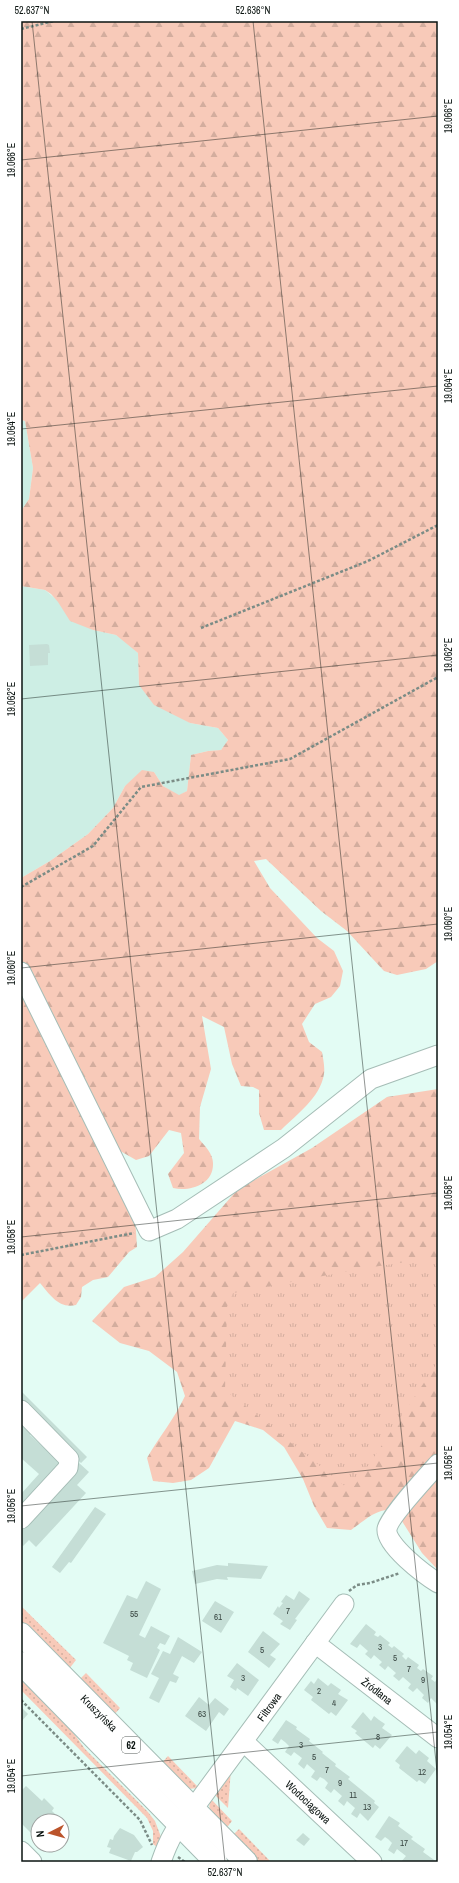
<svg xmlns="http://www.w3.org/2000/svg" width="459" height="1883" viewBox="0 0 459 1883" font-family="'Archivo Narrow',sans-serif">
	<defs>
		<pattern id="grass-dots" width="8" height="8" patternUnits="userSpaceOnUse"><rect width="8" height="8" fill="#f8cab9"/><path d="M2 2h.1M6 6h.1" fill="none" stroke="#d3ad9e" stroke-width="1.8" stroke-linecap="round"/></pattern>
		<pattern id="forest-firs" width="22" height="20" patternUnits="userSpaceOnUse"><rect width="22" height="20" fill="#f8cab9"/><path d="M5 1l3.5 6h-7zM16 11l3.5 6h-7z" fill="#d3ad9e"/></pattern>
		<pattern id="park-tufts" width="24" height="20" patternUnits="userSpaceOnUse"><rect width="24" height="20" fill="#f8cab9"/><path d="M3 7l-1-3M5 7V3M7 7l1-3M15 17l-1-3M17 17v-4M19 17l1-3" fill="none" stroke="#d3ad9e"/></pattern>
	</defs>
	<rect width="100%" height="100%" fill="#e3fcf4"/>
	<g fill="#cdeee4">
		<path d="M21,420L25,421L33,468L29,499L21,511Z"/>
		<path d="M21,586L45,590L93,630L116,635L128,643L138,653L139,685L190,723L218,728L228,740L221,750L208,751L191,755L187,791L179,796L163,786L154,772L125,786L113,808L88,834L50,861L21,878Z"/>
	</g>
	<g fill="url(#grass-dots)">
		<path d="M21,1606L76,1660L69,1669L21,1621Z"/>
		<path d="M86,1673L120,1708L114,1715L81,1683V1678Z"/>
		<path d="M21,1675L64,1720L85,1749L148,1812L155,1821L161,1837L157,1847L153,1844V1831L147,1818L21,1690Z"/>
		<path d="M168,1756L199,1788L187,1789L161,1764Z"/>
		<path d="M231,1769L228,1808L213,1793Z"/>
		<path d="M211,1799L232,1821L225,1830C217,1820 205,1812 211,1799Z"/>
		<path d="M239,1829L271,1862H258L232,1836Z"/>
	</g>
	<g fill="url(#forest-firs)">
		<path d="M21,21H438V961L426,969L397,975L384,971L347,931L321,911L266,859L254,861L270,888L317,938L334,951L343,971L340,986L331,997L315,1004L302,1024L309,1042L322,1052C323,1058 325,1067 324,1074C320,1098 297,1114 281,1130H264L259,1113V1090L253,1087L241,1086L232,1064L224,1027L202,1016L211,1069L200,1107L199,1139C205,1146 213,1154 213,1163C214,1185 189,1192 173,1188L168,1174L184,1153L181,1133L169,1130L149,1156L136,1160L122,1152L107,1146L135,1217L137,1247L129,1252L108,1277L93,1280L82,1287L81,1297L76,1305C59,1309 50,1295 40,1283L21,1302V878L50,861L88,834L113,808L125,786L142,770L154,772L163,786L179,795L187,791L191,755L208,751L221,750L228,740L218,728L190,723L154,705L139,685L138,653L116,635L93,630L70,621L58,602L51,594L45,590L21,586V511L29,499L33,468L25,421L21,420Z"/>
		<path d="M438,1089V1570L422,1553L395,1510C378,1507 364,1521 351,1530L327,1528L314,1506L303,1479L284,1447L263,1430L235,1421L209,1468L191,1480L173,1483L153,1481L147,1458C159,1437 175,1418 185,1396L177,1372L149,1351L120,1343L92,1321L124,1287L155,1277L183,1252L238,1189L312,1148L387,1097Z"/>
	</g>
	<path fill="url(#park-tufts)" d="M438,1257V1362L351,1491L225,1390L227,1307L233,1293L360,1269Z"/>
	<g fill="#c5ded6">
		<path d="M47,644L49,645L50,653H48V665L30,666L29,645Z"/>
		<path d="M21,1391L87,1457L81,1463L29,1413L21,1407Z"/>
		<path d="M21,1423L32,1433L30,1435L61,1464L21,1508V1494L39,1474L21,1458Z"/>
		<path d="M79,1463L89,1472L77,1485L86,1493L36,1547L29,1540L23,1546L21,1543V1530L77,1470L75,1468Z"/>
		<path d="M95,1507L106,1514L71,1563L69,1562L60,1573L52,1567Z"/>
		<path d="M228,1563L268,1566L261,1579L227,1577L228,1580L217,1579L195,1584L192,1571L217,1565L228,1566Z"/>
		<path d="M146,1581L161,1589L139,1635L145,1638L151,1626L170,1636L165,1645L160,1643L157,1648L160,1650L147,1678L130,1670L133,1663L127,1660L129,1656L103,1643L127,1595L137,1599Z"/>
		<path d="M299,1591L310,1599L295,1619L297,1620L290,1630L280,1624L283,1621L273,1614L278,1606L279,1608L283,1603L281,1602L286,1595L294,1600Z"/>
		<path d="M215,1601L234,1612L221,1633L202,1621Z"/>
		<path d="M366,1624L376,1632L374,1635L378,1637L380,1635L390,1643L388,1645L392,1648L394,1646L404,1654L402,1656L406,1660L408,1657L419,1665L417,1668L421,1671L423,1669L433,1676L431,1679L435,1682L437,1679L438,1680V1705L431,1698L428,1703L422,1698L424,1695L417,1688L413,1692L408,1688L411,1684L403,1677L399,1681L393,1676L396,1673L388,1666L385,1670L379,1665L382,1662L374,1655L371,1659L365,1654L368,1651L360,1644L357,1648L350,1644Z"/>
		<path d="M263,1631L280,1644L270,1655L276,1659L269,1668L248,1652Z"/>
		<path d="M178,1637L202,1652L194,1663L182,1656L173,1674L179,1677L176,1683L170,1681L159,1703L149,1698L159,1678L151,1674L163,1651L170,1654Z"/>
		<path d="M237,1663L259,1680L248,1696L237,1688L236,1691L230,1687L234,1680L227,1676Z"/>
		<path d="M318,1678L328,1686L331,1683L341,1690L338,1694L348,1700L336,1716L331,1712L329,1714L311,1700L313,1697L304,1690L311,1681L314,1684Z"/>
		<path d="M199,1697L209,1705L215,1698L229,1709L224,1716L219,1712L206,1731L185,1716Z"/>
		<path d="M21,1707L28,1714L21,1722Z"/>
		<path d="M363,1712L371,1721L374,1716L379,1720L385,1724L382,1728L392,1735L380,1749L375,1745L373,1748L355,1733L357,1731L351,1727Z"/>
		<path d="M286,1720L297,1727L296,1729L310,1739L309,1741L323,1752L322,1753L336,1764L335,1766L350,1777L348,1779L375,1801L374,1803L379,1807L368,1821L360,1813L357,1818L351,1814L355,1808L347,1801L344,1806L338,1801L342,1796L334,1789L331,1793L325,1788L328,1783L324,1779L320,1777L317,1781L311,1777L315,1771L307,1764L304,1769L298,1764L302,1758L294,1752L291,1756L285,1752L289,1746L285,1742L281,1739L278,1744L272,1740Z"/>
		<path d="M407,1746L416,1754L419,1750L429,1758L427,1761L436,1769L425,1784L419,1780L417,1782L399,1768L400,1765L395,1761Z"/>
		<path d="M26,1786L42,1801L44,1798L54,1808L52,1811L69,1827L62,1834V1821H38V1840L21,1823V1791Z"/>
		<path d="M389,1816L400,1823L398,1826L413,1837L411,1839L425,1849L423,1852L437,1862H401L406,1856L397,1849L394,1854L388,1850L392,1843L388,1839L385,1837L381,1841L375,1837Z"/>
		<path d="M120,1828L134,1835L143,1847L137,1852H135L131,1861L109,1853L111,1848L107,1847L110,1839L113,1840L114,1836Z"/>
		<path d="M303,1833L310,1839L304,1846L296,1840Z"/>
	</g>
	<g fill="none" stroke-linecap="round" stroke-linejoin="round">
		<defs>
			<g id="minor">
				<path d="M21,972L149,1231L177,1219L284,1148L371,1079L438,1055"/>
				<path d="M21,1410L69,1459L68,1468L21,1519"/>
				<path d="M438,1464C428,1475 389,1517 387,1529C385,1545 425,1575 438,1583"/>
				<path d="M315,1643L438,1738"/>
				<path d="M244,1742L372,1862"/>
				<path d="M21,1851L32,1862"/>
				<path d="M161,1862C169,1839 176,1826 193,1809L344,1604"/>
			</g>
			<g id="major">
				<path d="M21,1634L246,1862"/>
				<path d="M21,1663L216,1862"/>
			</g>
		</defs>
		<use href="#minor" stroke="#a5bdb6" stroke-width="21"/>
		<use href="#major" stroke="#a5bdb6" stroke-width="24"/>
		<g stroke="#7b8c86" stroke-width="2.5" stroke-dasharray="3 2" stroke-linecap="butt">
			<path d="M21,29L54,21"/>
			<path d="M201,628L368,561L438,525"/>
			<path d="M21,887L93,846L141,787L290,759L438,677"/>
			<path d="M21,1255L134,1233"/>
			<path d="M349,1591L357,1585L370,1583L400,1573"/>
			<path d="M21,1700L140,1820L152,1845"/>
			<path d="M178,1857L185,1862"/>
		</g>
		<use href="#minor" stroke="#fff" stroke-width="19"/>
		<use href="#major" stroke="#fff" stroke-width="22"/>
	</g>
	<path fill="none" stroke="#0a1310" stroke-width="1" stroke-opacity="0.45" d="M32,21L225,1862M253,21L438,1781M21,160L438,116M21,429L438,386M21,699L438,655M21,968L438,924M21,1237L438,1193M21,1506L438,1463M21,1776L438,1732"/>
	<g text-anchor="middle" stroke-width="3" stroke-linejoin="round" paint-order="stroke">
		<g font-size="9" fill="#394642">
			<text x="288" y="1614">7</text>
			<text x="134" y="1617">55</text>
			<text x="218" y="1620">61</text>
			<text x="380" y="1650">3</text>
			<text x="262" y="1653">5</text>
			<text x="395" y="1661">5</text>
			<text x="409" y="1672">7</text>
			<text x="243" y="1681">3</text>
			<text x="423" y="1683">9</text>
			<text x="319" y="1694">2</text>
			<text x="334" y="1706">4</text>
			<text x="202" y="1717">63</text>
			<text x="378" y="1740">8</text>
			<text x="301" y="1748">3</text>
			<text x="314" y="1760">5</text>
			<text x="327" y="1773">7</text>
			<text x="422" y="1775">12</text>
			<text x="340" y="1786">9</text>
			<text x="353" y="1798">11</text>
			<text x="367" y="1810">13</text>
			<text x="404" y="1846">17</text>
		</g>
		<rect fill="#fff" stroke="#545a58" stroke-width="1" x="122" y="1737" width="18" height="16" rx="3"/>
		<g font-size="10" font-weight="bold" fill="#0a1310">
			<text x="131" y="1749">62</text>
		</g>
		<g font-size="11" fill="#0a1310" stroke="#fff">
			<text transform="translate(377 1691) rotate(38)" y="4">Źródlana</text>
			<text transform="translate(269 1707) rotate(-54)" y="4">Filtrowa</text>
			<text transform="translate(99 1713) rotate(45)" y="4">Kruszyńska</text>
			<text transform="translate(308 1802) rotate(43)" y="4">Wodociągowa</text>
		</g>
	</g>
	<rect width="459" height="1883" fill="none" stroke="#ffffff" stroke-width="44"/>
	<g transform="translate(50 1833) rotate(264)"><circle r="19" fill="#ffffff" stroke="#9da19f"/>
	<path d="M0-3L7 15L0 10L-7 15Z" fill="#bb542b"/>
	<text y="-6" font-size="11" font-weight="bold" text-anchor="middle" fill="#0a1310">N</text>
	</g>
	<rect x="22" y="22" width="415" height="1839" fill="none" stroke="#0a1310" stroke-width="1.5"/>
	<g font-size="10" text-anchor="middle" fill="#0a1310">
		<text x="32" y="14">52.637°N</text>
		<text x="253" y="14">52.636°N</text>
		<text transform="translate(448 116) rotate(-90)" y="4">19.066°E</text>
		<text transform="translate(11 160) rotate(-90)" y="4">19.066°E</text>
		<text transform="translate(448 386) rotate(-90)" y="4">19.064°E</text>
		<text transform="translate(11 429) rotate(-90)" y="4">19.064°E</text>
		<text transform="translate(448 655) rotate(-90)" y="4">19.062°E</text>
		<text transform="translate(11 699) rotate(-90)" y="4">19.062°E</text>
		<text transform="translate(448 924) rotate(-90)" y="4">19.060°E</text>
		<text transform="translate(11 968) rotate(-90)" y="4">19.060°E</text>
		<text transform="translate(448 1193) rotate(-90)" y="4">19.058°E</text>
		<text transform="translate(11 1237) rotate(-90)" y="4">19.058°E</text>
		<text transform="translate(448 1463) rotate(-90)" y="4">19.056°E</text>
		<text transform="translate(11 1506) rotate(-90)" y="4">19.056°E</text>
		<text transform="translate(448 1732) rotate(-90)" y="4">19.054°E</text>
		<text transform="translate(11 1776) rotate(-90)" y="4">19.054°E</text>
		<text x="225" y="1876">52.637°N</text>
	</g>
</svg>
